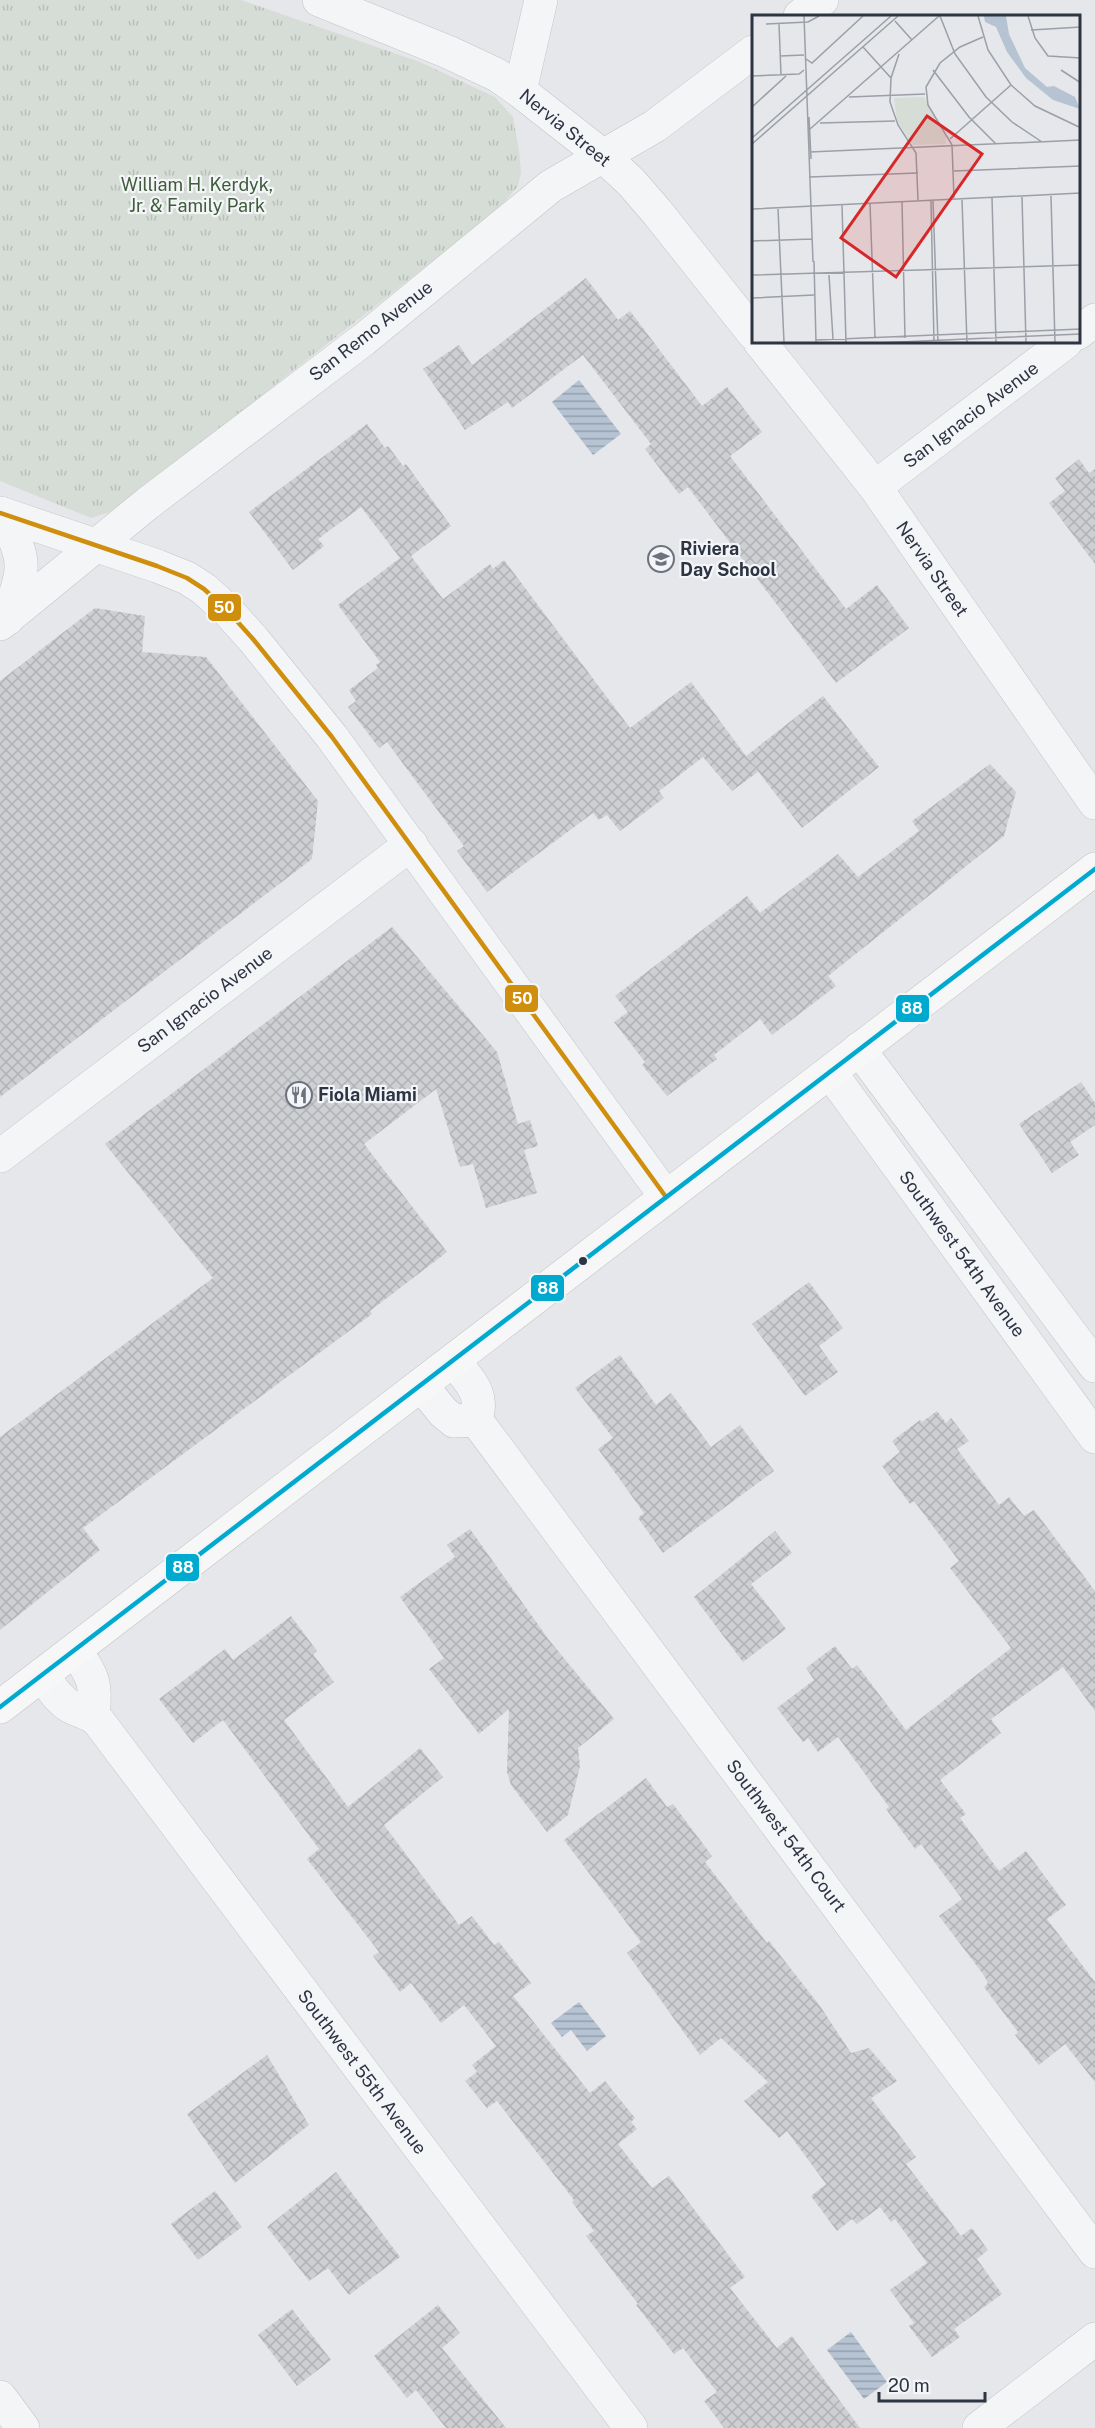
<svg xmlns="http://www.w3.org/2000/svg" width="1095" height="2428" viewBox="0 0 1095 2428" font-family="'Public Sans',sans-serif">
	<defs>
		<pattern id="park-tufts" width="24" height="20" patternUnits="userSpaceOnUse" patternTransform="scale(1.5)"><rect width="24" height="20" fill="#d6ddd6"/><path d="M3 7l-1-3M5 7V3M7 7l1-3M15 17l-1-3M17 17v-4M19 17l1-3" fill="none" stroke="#b8beb9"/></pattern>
		<pattern id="water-rules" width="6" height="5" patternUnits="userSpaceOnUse" patternTransform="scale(1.5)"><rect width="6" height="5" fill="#b6c3d2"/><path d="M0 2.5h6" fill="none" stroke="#949fac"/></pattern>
		<pattern id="building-cross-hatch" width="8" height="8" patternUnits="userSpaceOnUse" patternTransform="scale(1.5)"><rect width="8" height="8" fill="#cdcfd2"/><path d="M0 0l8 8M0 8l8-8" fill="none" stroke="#b0b2b6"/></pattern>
	</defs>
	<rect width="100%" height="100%" fill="#e5e7ea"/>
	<path fill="url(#park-tufts)" d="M0,0H241L420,62L495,97L513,117L519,151L521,172L518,186L498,210L114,511L91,518L0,481Z"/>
	<g fill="url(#water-rules)">
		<path d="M579,380L621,434L593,455L552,402Z"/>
		<path d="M579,2002L606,2036L587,2051L571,2030L562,2037L551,2023Z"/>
		<path d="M851,2332L887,2382L864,2399L827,2350Z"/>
	</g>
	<g fill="url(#building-cross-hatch)">
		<path d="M586,278L618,320L630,311L702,406L727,387L762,432L730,456L846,609L877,585L909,628L836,683L688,487L679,494L645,449L651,444L583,355L512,408L508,402L465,430L423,369L459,345L472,365Z"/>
		<path d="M367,424L385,448L388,446L403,466L406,464L451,526L411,556L443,599L490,564L493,569L504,560L630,728L691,682L746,756L823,696L879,767L802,828L750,761L758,772L732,791L703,757L659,791L664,798L620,831L607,815L599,820L593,813L487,892L457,851L464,846L387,742L379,748L348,707L356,701L349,690L378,668L376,665L380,662L338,605L400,558L361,507L318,539L324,546L293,570L249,512Z"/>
		<path d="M1079,459L1089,473L1095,469V564L1049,503L1065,491L1055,478Z"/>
		<path d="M95,608L145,616L142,652L206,657L318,801L312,859L0,1097V681Z"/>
		<path d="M990,764L1016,792L1004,836L828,976L836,986L772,1035L760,1019L714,1055L717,1059L667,1096L642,1065L645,1062L614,1022L628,1012L615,996L747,896L760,913L838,854L858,877L919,831L912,821Z"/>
		<path d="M392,927L497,1052L518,1124L530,1120L538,1146L524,1150L537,1193L486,1208L473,1164L460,1167L436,1089L364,1144L447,1252L370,1311L372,1314L83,1528L100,1550L0,1630V1437L213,1278L105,1144Z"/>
		<path d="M1081,1082L1095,1103V1125L1070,1142L1079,1155L1052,1173L1019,1124Z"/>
		<path d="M809,1282L843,1328L819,1346L838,1372L805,1396L752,1324Z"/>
		<path d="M620,1355L656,1405L671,1393L711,1447L740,1425L774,1471L663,1553L638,1518L644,1513L598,1449L613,1438L575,1388Z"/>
		<path d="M937,1411L946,1423L951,1418L969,1441L957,1449L999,1505L1009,1497L1024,1516L1034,1510L1095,1591V1711L1063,1667L991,1719L1001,1733L940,1780L966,1814L960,1818L999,1871L1026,1851L1066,1905L1047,1919L1095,1982V2082L1065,2044L1039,2065L1015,2035L1018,2032L984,1987L988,1983L983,1974L939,1916L962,1899L921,1844L915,1849L886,1809L889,1807L838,1737L818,1752L808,1738L803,1742L777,1708L814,1680L806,1668L835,1646L852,1669L857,1665L906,1730L1011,1648L950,1568L959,1561L914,1501L910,1504L882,1466L900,1452L892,1441L920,1420L922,1422Z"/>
		<path d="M470,1529L549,1640L614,1719L578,1748L580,1766L568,1815L547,1832L511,1785L507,1772L509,1709L479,1734L429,1669L444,1658L400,1597L455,1557L447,1545Z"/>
		<path d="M775,1531L792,1553L751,1584L786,1629L743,1662L694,1597Z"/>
		<path d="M291,1616L317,1651L313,1654L334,1682L284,1720L348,1807L420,1748L443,1777L384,1825L459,1925L472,1916L494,1945L499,1942L531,1983L513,1996L590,2093L605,2081L635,2118L631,2122L637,2129L618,2144L652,2188L669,2176L745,2277L730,2288L777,2348L792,2336L860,2428H724L704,2401L717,2392L683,2348L674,2354L636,2305L638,2304L586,2236L594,2231L572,2202L574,2200L497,2101L487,2108L465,2081L477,2072L472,2065L496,2046L464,2005L441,2023L411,1983L400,1992L373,1956L379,1952L307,1859L319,1849L223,1720L193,1743L159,1699L225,1649L233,1660Z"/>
		<path d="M646,1778L667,1807L673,1804L712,1856L705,1862L767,1943L769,1941L820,2006L851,2053L869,2048L897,2081L871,2098L916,2157L906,2164L961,2236L972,2228L988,2250L977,2259L1002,2294L954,2329L960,2337L932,2357L909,2326L914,2323L890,2290L927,2263L895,2219L891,2222L880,2207L857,2224L852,2219L837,2231L811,2196L826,2184L787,2131L779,2138L744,2101L768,2082L721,2038L700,2055L627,1953L641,1942L564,1840Z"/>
		<path d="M267,2055L309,2125L235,2183L187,2114Z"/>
		<path d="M336,2172L400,2257L349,2295L328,2268L309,2281L267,2227Z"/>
		<path d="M215,2191L242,2227L198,2260L171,2224Z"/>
		<path d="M438,2305L460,2333L442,2348L506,2428H446L416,2390L407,2398L374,2356Z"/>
		<path d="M292,2309L331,2360L297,2386L258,2335Z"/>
	</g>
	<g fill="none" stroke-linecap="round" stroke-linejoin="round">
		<defs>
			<g id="minor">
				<path d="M319,0L448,52L497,75L520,91L603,156L631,182L657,212L753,333"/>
				<path d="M800,16L822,0"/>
				<path d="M520,91L541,0"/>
				<path d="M1078,333L1095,320"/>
				<path d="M760,342L875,487L1095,803"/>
				<path d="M875,487L1066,342"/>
				<path d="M0,513L157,566L187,578L204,589L226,609L253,639L332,737L666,1197"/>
				<path d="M3,514C28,565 25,566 7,619"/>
				<path d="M0,624L148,503L363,340L551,186L655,126L753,52"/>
				<path d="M859,1049L1095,1366"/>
				<path d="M830,1072L1095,1437"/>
				<path d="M0,1156L411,844"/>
				<path d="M454,1361C469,1381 485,1393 476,1420"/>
				<path d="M422,1386L443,1412L454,1421L476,1420"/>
				<path d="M476,1420L1095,2252"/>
				<path d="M75,1650C93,1677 97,1682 93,1715"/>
				<path d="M42,1675C51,1687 59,1701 73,1708C83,1713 91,1713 99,1722L631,2428"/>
				<path d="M0,2397L23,2428"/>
				<path d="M979,2428L1095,2339"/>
			</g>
			<path id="major" d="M0,1707L1095,869"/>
		</defs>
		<use href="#minor" stroke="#c3c5c8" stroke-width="34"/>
		<use href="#major" stroke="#c2c4c7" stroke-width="34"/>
		<use href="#minor" stroke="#f4f5f6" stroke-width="33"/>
		<use href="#major" stroke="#f7f7f8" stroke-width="33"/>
		<defs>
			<path id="bus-1" d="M0,513L157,566L187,578L204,589L226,609L253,639L332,737L666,1197"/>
			<path id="bus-2" d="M0,1707L1095,869"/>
		</defs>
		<use href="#bus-1" stroke="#f4f5f8" stroke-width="9"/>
		<use href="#bus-2" stroke="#f4f5f8" stroke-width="9"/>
		<use href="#bus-1" stroke="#cf8f0d" stroke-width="4.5"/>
		<use href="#bus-2" stroke="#00a9ce" stroke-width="4.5"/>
	</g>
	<defs>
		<symbol id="school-ring" viewBox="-11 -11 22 22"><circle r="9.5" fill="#f4f5f8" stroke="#6d737d" stroke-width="1.5"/><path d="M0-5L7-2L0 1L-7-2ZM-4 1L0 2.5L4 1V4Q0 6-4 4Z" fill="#6d737d"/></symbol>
		<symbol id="restaurant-ring" viewBox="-11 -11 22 22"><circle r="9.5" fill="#f4f5f8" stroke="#6d737d" stroke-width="1.5"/><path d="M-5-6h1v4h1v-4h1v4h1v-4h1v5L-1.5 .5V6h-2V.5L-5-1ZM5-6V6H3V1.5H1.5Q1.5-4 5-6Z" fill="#6d737d"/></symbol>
	</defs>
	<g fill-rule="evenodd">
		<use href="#school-ring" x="646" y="544" width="30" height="30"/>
		<use href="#restaurant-ring" x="284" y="1080" width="30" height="30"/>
	</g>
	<circle fill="#2d3442" stroke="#f4f5f8" stroke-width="2" cx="583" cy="1261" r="5"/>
	<g text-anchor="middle" stroke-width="4.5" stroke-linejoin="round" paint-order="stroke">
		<g font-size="18" fill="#2d3442" stroke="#f4f5f8">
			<text transform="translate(565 128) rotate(39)" y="6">Nervia Street</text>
			<text transform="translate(371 331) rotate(-38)" y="6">San Remo Avenue</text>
			<text transform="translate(971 415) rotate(-37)" y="6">San Ignacio Avenue</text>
			<text transform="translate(932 569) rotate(55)" y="6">Nervia Street</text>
			<text transform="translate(205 1000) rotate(-37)" y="6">San Ignacio Avenue</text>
			<text transform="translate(962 1254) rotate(54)" y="6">Southwest 54th Avenue</text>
			<text transform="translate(786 1836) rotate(53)" y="6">Southwest 54th Court</text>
			<text transform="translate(362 2072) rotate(53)" y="6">Southwest 55th Avenue</text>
		</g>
		<g font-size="18" fill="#405d3b" stroke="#f4f5f8">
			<text x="197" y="191">William H. Kerdyk,<tspan x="197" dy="21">Jr. &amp; Family Park</tspan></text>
		</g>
		<g font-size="18" font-weight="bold" fill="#2d3442" stroke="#f4f5f8" text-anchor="start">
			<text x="680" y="555">Riviera<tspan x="680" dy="21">Day School</tspan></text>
			<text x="318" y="1101">Fiola Miami</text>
		</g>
	</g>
	<g transform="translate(752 15)">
		<rect width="328" height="328" fill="#e5e7ea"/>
		<path d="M172,82L194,119V129L161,130L145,106L142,83Z" fill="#d6ddd6"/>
		<path d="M232,1H254L257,19L273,53L295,72L302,71L323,82L328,94L301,85L274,63L255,37L244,12L233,7Z" fill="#b6c3d2"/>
		<path fill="none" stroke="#9b9fa7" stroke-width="1.5" d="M52,1L61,247M188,1L203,39L234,82L260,107L290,127M226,1L236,35L259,70L283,91L327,112M276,1L283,23L296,41L329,43M143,6L160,25M14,9L56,7L67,1M27,9L29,60M279,15L329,12M111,32L139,63M147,39L139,63L138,87L146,110L164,138L166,185M28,41L52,40M54,44L60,48L111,1M181,55L217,102L244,129M309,55L329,68M0,61L47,59L52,55M97,82L173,79M0,92L34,61M57,102L59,144M68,108L143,106M58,114L187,1M0,123L139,1M198,124L259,70M0,129L146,1M58,137L329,125M202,156L329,151M57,162L166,158M299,181L303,328M270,182L274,328M202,183L200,130L176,90L174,72L188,48L208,32L231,22M240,183L244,328M210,185L215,328M150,186L153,323M179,186L182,328M181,186L186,328M118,189L123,323M90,190L94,328M0,194L329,178M26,194L32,327M0,226L60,224M62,246L64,328M0,260L329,250M77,260L81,324M0,283L62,280M64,325L329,314M125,328L329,319"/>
		<path fill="#d62828" fill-opacity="0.15" stroke="#d62828" stroke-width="3" d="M175,101L230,139L144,262L89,223Z"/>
		<rect width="328" height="328" fill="none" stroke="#2d3442" stroke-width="3"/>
	</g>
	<g stroke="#f4f5f8" stroke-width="2">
		<rect x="207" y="593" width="35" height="29" rx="6" fill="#cf8f0d"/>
		<rect x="504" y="984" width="35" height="29" rx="6" fill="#cf8f0d"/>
		<rect x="895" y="994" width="35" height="29" rx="6" fill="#00a9ce"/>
		<rect x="530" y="1274" width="35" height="28" rx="6" fill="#00a9ce"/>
		<rect x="165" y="1553" width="35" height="29" rx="6" fill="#00a9ce"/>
	</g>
	<g font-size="16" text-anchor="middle" font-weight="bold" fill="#fff">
		<text x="224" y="613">50</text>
		<text x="522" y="1004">50</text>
		<text x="912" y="1014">88</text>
		<text x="548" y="1294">88</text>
		<text x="183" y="1573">88</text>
	</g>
	<path d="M879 2392v9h106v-9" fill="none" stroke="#2d3442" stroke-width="3"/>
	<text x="888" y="2392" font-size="18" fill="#2d3442" stroke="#f4f5f8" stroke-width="4.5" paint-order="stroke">20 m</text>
</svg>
